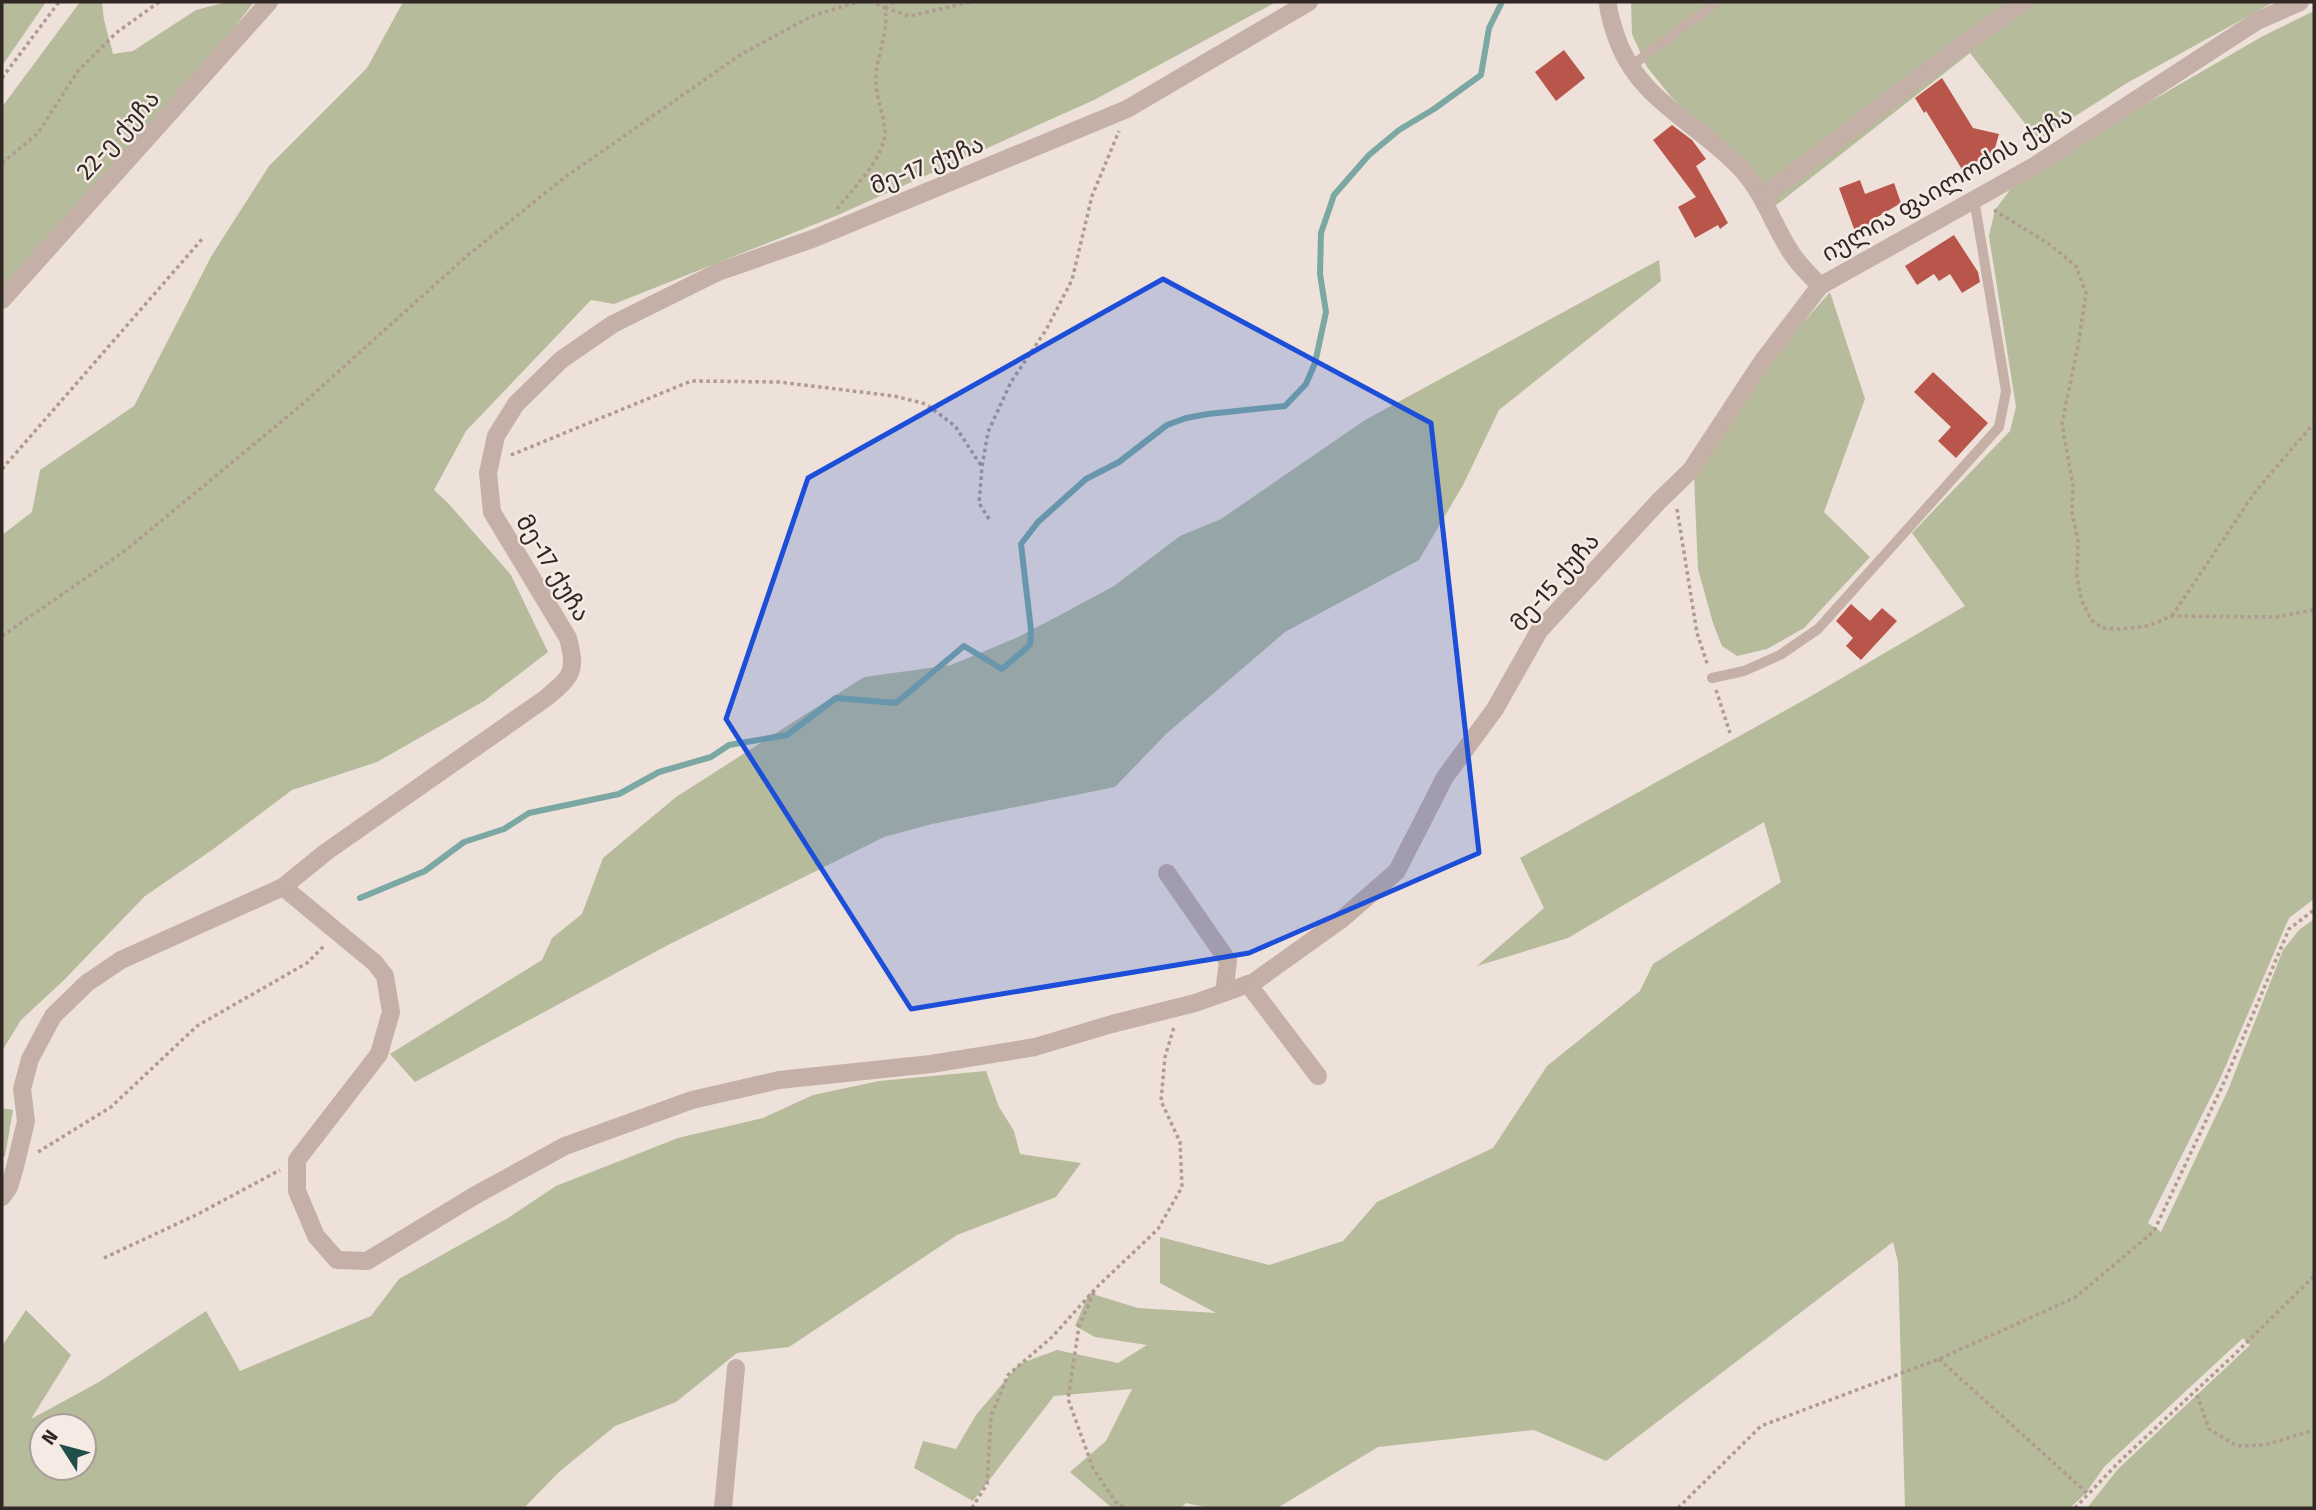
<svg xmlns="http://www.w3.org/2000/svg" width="2316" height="1510" viewBox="0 0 2316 1510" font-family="'Fira Sans','Noto Sans Georgian',sans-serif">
	<rect width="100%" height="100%" fill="#eee1d9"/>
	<g fill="#b5bb9b" fill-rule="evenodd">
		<path d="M2,2H46L2,66Z"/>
		<path d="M80,2H102L104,20L113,54L133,51L196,10L227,2H254L206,64L116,166L2,287V107Z"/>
		<path d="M403,2H1276L1094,100L838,215L614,304L591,300L466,431L434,490L448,503L511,575L548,652L484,701L377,762L292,790L212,850L145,896L63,981L21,1020L2,1051V535L32,512L40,470L134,406L212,255L269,166L367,68Z"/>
		<path d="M1631,2H2274L2127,83L2038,140L1970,53L1775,206L1703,127L1672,98L1647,67L1632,34Z"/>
		<path d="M2314,11V899L2289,918L2220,1079L2148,1223L2161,1232L2228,1090L2283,950L2299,930L2314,919V1508H2087L2118,1469L2250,1345L2243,1338L2104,1467L2086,1493L2070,1508H1905L1898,1262L1893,1242L1606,1461L1534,1430L1378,1447L1279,1507L1209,1508L1186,1503L1181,1508H1112L1070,1472L1106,1441L1132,1389L1054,1396L973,1501L914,1468L923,1441L956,1449L976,1415L1019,1364L1057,1350L1118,1363L1147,1345L1095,1337L1075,1326L1089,1293L1138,1308L1216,1313L1160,1283V1237L1269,1265L1343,1241L1377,1202L1493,1148L1547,1066L1640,991L1653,964L1781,882L1764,822L1568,938L1477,966L1544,908L1520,858L1806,699L1965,606L1912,533L2010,431L2016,407L1989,236L1995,210L2010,190L2132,112L2263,36Z"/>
		<path d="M1659,260L1661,281L1499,410L1463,485L1419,560L1285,632L1166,734L1115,787L932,824L884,837L666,946L415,1082L390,1054L542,960L552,938L582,914L603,858L676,797L864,677L951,665L1016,638L1062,614L1114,586L1180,536L1221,519L1365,420Z"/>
		<path d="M1830,292L1865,399L1824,512L1870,557L1804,628L1767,649L1737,656L1722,646L1713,623L1698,569L1694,475L1782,347Z"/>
		<path d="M986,1071L999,1107L1014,1131L1020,1154L1081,1163L1056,1197L957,1235L789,1347L737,1353L676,1402L615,1426L559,1472L524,1508H2V1346L26,1310L71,1355L31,1419L99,1382L206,1311L240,1371L371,1316L399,1279L508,1218L556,1186L678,1138L763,1118L813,1095L879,1081ZM42,1426H84V1468H42Z"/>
		<path d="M2,1108L13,1110L5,1156L2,1158Z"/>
	</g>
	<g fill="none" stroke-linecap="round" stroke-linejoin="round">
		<path stroke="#7ba8a3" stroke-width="6" d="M360,898L425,871L464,842L504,829L529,813L619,794L659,772L711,757L729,745L787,735L836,698L896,703L964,646L1002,669L1030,645L1031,630L1021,544L1038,522L1086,479L1119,462L1167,425L1186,418L1208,414L1285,406L1306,384L1315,363L1326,312L1320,274L1321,233L1334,195L1369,155L1399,130L1434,109L1481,75L1489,28L1502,2"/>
	</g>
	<g fill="#b9564c">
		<path d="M1564,50L1585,78L1556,101L1535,72Z"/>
		<path d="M1942,78L1973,128L1999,134L1993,155L1965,174L1926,111L1924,113L1915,98Z"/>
		<path d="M1672,125L1692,140L1706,159L1696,166L1728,223L1720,229L1718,225L1695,238L1678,207L1696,197L1653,140Z"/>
		<path d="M1860,180L1865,194L1894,183L1901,203L1874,219L1877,229L1857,237L1839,188Z"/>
		<path d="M1954,235L1978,272L1980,282L1962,293L1950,274L1939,281L1934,274L1917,285L1905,266Z"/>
		<path d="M1933,372L1988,423L1956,458L1938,441L1951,427L1914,392Z"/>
		<path d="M1851,604L1870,621L1882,608L1897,621L1861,660L1846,646L1853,638L1836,621Z"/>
	</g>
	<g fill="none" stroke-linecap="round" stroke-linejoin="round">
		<g stroke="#b09a91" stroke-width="3.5" stroke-dasharray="3.5 3.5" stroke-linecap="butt">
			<path d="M885,8L909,16L971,2"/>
			<path d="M885,8L894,2"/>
			<path d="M2,78L59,2"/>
			<path d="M2,163L38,133L78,71L116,33L159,2"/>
			<path d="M837,209C852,190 886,156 885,131C884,113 875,96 876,77C877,53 889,33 885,8L873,2"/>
			<path d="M1994,210L2049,244L2076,266L2086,293L2078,346L2062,423L2073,486L2072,512L2078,541L2077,576L2081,599L2091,620L2103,628L2119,629L2148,626L2172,616L2276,617L2314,610"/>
			<path d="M511,455L691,381L779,382L894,396L926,404L955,426L982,467"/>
			<path d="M2,469L203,238"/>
			<path d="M1677,509L1697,633L1708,666"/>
			<path d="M989,519L979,503L982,467L988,432L1011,382L1046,330L1072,280L1092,196L1119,131"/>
			<path d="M2172,616L2255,492L2314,423"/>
			<path d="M2,636L126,550L299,407L468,255L564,178L740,55L812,16L857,2"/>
			<path d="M1716,690L1730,733"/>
			<path d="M38,1152L111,1107L197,1026L307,963L325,945"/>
			<path d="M104,1258L198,1214L280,1170"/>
			<path d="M1094,1292L1079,1326L1068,1399L1093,1468L1117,1504L1125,1508"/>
			<path d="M1939,1359L2088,1494"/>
			<path d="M2197,1395L2209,1429L2237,1446L2265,1445L2314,1430"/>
			<path d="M972,1508L987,1484L991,1416L1008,1375L1052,1337L1097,1287L1158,1229L1182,1187L1180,1142L1161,1101L1165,1057L1174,1027"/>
			<path d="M1678,1508L1761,1426L1939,1359L2076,1297L2154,1231L2226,1078L2289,929L2314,910"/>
			<path d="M2075,1508L2120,1461L2233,1356L2314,1276"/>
		</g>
		<g stroke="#c4b0a6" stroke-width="10">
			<path d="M1630,67L1717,2"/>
			<path d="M1712,678L1744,671L1780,655L1818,629L1999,427L2006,391L1974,199"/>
		</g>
		<g stroke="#c4b0a6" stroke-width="18">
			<path d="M1608,2C1608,12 1612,23 1615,33C1636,101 1699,122 1743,171C1765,196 1774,227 1792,254C1800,266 1811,276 1820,286"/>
			<path d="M1762,197L1958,48L2024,2"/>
			<path d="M2,300L269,2"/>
			<path d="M1167,873L1228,961L1224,993"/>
			<path d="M283,887L375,963L385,976L391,1012L379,1054L297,1160V1191L316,1236L337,1260L367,1261L474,1196L565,1146L692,1100L779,1080L931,1064L1035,1047L1112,1024L1195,1003L1254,982L1342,919L1397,871L1445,777L1495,709L1539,631L1659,501L1691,470L1762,362L1820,286L2036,165L2257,21L2300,2"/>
			<path d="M1248,984L1318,1076"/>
			<path d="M2,1197L9,1187L15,1167L26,1121L22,1089L30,1059L53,1016L87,983L121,960L283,887L326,852L546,698C572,676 577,672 568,638L492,512L488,473L496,436L516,404L561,360L613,324L718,272L815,238L1127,109L1309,2"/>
			<path d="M723,1508L736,1368"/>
		</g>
	</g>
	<path fill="#1d4ed8" fill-opacity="0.2" stroke="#1d4ed8" stroke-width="5" stroke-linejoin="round" d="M1163,279L1431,423L1479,853L1249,953L911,1009L726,719L808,478Z"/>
	<g text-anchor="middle" stroke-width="5" stroke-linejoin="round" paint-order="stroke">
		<g font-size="24" fill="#312826" stroke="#f6ebe4">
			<text transform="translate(118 135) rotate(-48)" y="8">22-ე ქუჩა</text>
			<text transform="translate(927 165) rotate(-22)" y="8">მე-17 ქუჩა</text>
			<text transform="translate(1947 184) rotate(-30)" y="8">იულია ფაილოძის ქუჩა</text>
			<text transform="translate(553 568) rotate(59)" y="8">მე-17 ქუჩა</text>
			<text transform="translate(1555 582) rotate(-49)" y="8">მე-15 ქუჩა</text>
		</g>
	</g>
	<rect width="2316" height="1510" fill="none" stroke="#312826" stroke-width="7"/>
	<g transform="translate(63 1447) rotate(306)"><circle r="33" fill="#f6ebe4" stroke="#a79d98" stroke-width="2"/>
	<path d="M0-5L12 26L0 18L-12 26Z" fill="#204e4b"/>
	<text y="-10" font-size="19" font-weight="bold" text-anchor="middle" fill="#312826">N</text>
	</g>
</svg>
